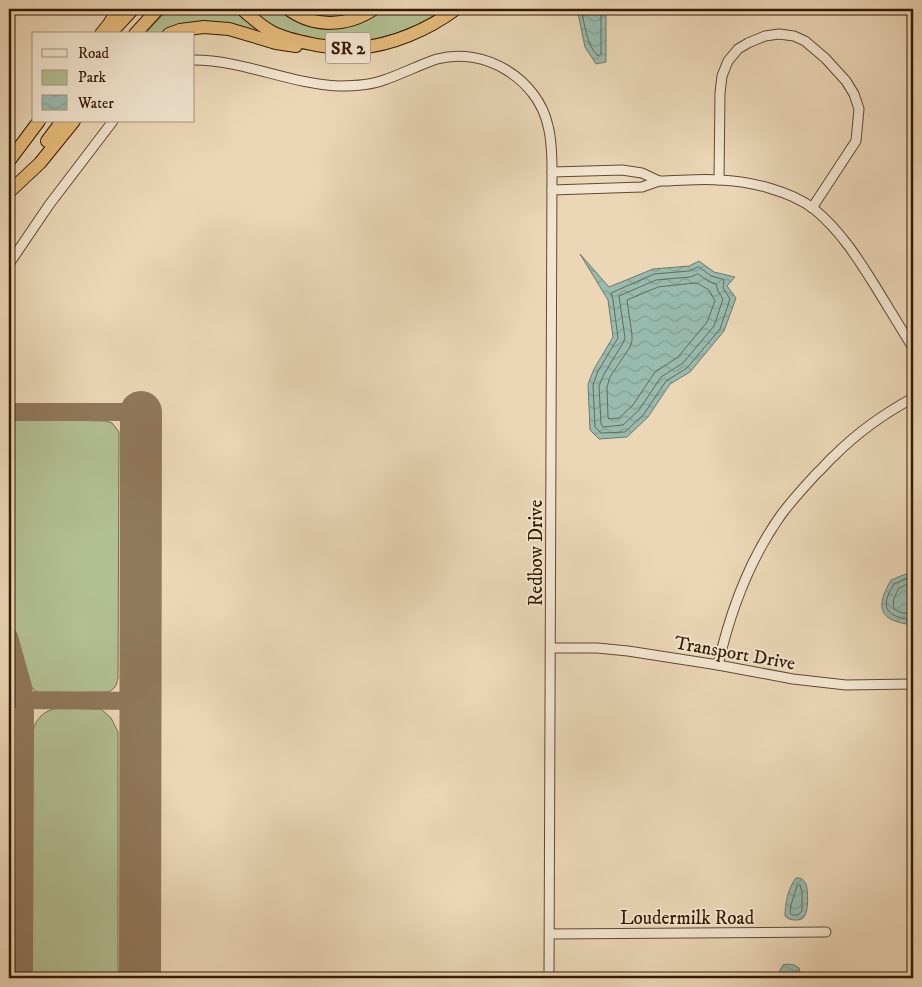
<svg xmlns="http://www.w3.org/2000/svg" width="922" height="987" viewBox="0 0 922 987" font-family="'IM FELL DW Pica',serif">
	<defs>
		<pattern id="water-waves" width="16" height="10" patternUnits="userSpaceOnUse" patternTransform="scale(1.25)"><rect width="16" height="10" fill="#98baaf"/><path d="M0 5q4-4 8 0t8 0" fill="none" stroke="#849f95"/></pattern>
	</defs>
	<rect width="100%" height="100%" fill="#ebd7b6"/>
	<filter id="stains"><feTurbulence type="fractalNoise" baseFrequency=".004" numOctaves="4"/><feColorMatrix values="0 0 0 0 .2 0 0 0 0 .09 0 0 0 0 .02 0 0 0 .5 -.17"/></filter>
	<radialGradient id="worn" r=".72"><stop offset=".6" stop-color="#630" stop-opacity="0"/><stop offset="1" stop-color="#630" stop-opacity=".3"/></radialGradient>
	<g fill="#b2bf92" stroke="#746c49">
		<path d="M168,9H232L245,19L274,37L168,29L158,34H145Z"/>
		<path d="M246,9H280L286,15L324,27L379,9H446L416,25L394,34L370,40L347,42H322L273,27Z"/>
		<path d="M297,9H363C341,19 319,21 297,9Z"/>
		<path d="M27,419L106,421L112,423L119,432L118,678C117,685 115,689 108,692L39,693L33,689L29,683L9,610V421Z"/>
		<path d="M57,708L101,709L111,718L118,732V978H32L33,731C36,718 44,711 57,708Z"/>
		<path d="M9,897L14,902L17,908V950L13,955L9,957Z"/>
	</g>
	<g fill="url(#water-waves)" stroke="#707a69">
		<path d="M577,9H607L606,16V62L596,64L585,47Z"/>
		<path d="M580,254L609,287L653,269L689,266L699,261L714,272L735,277L727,286L736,298L724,331L690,372L670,384L648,417L627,437L599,439L590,430L588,384L594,369L613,337L608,300Z"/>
		<path d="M913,571V625C880,621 874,609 891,580Z"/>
		<path d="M796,878H800C803,880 804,880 806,884C808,889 809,912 804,917C803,919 799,920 797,920C792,920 789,920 785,916C785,904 788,888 796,878Z"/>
		<path d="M787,964L794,965L799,968L801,978H776L783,965Z"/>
	</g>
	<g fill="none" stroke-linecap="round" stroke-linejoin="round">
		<g stroke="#666a58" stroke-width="1">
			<path d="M581,9C585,24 586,45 598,56L601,54V16L602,9"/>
			<path d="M699,267L711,276L722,279L724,280L723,288L730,299L720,329L687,368L666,381L644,414L625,432L601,433L595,427L593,385L598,371L618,338L613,300L611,293L654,274L689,271Z"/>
			<path d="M698,274L708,281L716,284L718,291L723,299L714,326L683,363L661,377L639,410L623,425L603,427L601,424L599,386L604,374L623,343L625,338L619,296L656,280L690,277Z"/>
			<path d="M697,283L709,290L715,301L707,322L678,357L655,372L633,405L619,418L609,419L608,417L607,387L610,377L630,347L632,341V335L627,300L658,287Z"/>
			<path d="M913,576L894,584C879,608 886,617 913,620"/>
			<path d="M913,582L899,588C895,595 892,601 894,609L902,613L913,614"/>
			<path d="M800,885L802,892V911L798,915H792L790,913L791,905L797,886Z"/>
		</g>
		<g stroke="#90785b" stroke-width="18">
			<path d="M9,412H141"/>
			<path d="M9,637L23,687L25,700L24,978"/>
			<path d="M9,698L25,700L140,701"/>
			<path d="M9,962H24"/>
		</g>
		<path stroke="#90785b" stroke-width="42" d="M140,978L141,412"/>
		<defs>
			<g id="minor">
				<path d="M194,60C243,60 290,84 339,86C353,86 371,85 384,80C402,74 419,65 437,59C484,46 538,79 548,126C552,141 552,157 552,172L549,978"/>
				<path d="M719,180L720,93L722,76L728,61L738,49L748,43L765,36L779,34L794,36L805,41L825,58L846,81L854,94L859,109L856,141L812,208"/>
				<path d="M659,181C679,181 700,178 720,180C749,181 791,191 814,209C841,231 859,260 877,289C889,309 901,328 913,348"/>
				<path d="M552,190L642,187L659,181L642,173L622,170L552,172"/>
				<path d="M9,264L49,205L113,121"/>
				<path d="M551,648H597L628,651L718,665L793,679L846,685L913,684"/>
				<path d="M718,665C730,612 749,560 781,515C792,500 805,486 818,472C824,467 828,461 834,456C857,433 885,413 913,398"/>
				<path d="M550,934L826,932"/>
			</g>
			<g id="highway">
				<path d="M242,9C251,17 261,26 272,32C285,39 302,42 316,45C330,47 344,49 358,48C392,45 428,30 456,9"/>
				<path d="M288,9C314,28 347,27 374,9"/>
				<path d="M101,34L109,24L118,9"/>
				<path d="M110,34L133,9"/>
				<path d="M135,34L158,9"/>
				<path d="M169,34L180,30L204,27L229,29L276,43L296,46"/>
				<path d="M47,141L62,121"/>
				<path d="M9,161L39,121"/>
				<path d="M9,192L40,163L74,121"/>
			</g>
		</defs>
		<use href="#minor" stroke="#62482e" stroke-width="11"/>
		<use href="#highway" stroke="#351900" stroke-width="14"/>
		<use href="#minor" stroke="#f2e5d0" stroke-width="9"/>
		<use href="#highway" stroke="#e6bc7b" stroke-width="12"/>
	</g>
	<g text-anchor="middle" stroke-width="4" stroke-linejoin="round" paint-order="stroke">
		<rect fill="#f2e5d0" stroke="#6e563e" stroke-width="1" x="325.5" y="32.5" width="45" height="31" rx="4"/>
		<g font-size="18" font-weight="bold" fill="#351900">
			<text x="348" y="54">SR 2</text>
		</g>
		<g font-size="19" fill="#351900" stroke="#f2e5d0">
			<text transform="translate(535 553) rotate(-90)" y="7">Redbow Drive</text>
			<text transform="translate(735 652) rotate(10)" y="7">Transport Drive</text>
			<text x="687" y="924">Loudermilk Road</text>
		</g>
	</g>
	<rect width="922" height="987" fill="none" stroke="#ebd7b6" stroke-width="30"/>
	<rect x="10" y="10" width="902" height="967" fill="none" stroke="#351900" stroke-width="2.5"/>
	<rect x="15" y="15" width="892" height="957" fill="none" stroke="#351900"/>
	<rect x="32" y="32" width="162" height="90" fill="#f2e5d0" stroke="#a6937d"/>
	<rect x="42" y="49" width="25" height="8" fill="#f2e5d0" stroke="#a6937d"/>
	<text x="78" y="58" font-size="15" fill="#351900">Road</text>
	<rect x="42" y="70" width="25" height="15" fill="#b2bf92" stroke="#a6937d"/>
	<text x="78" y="82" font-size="15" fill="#351900">Park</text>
	<rect x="42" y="95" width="25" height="15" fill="url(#water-waves)" stroke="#a6937d"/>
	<text x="78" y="108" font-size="15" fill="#351900">Water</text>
	<rect width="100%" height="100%" filter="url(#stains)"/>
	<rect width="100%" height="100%" fill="url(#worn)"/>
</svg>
